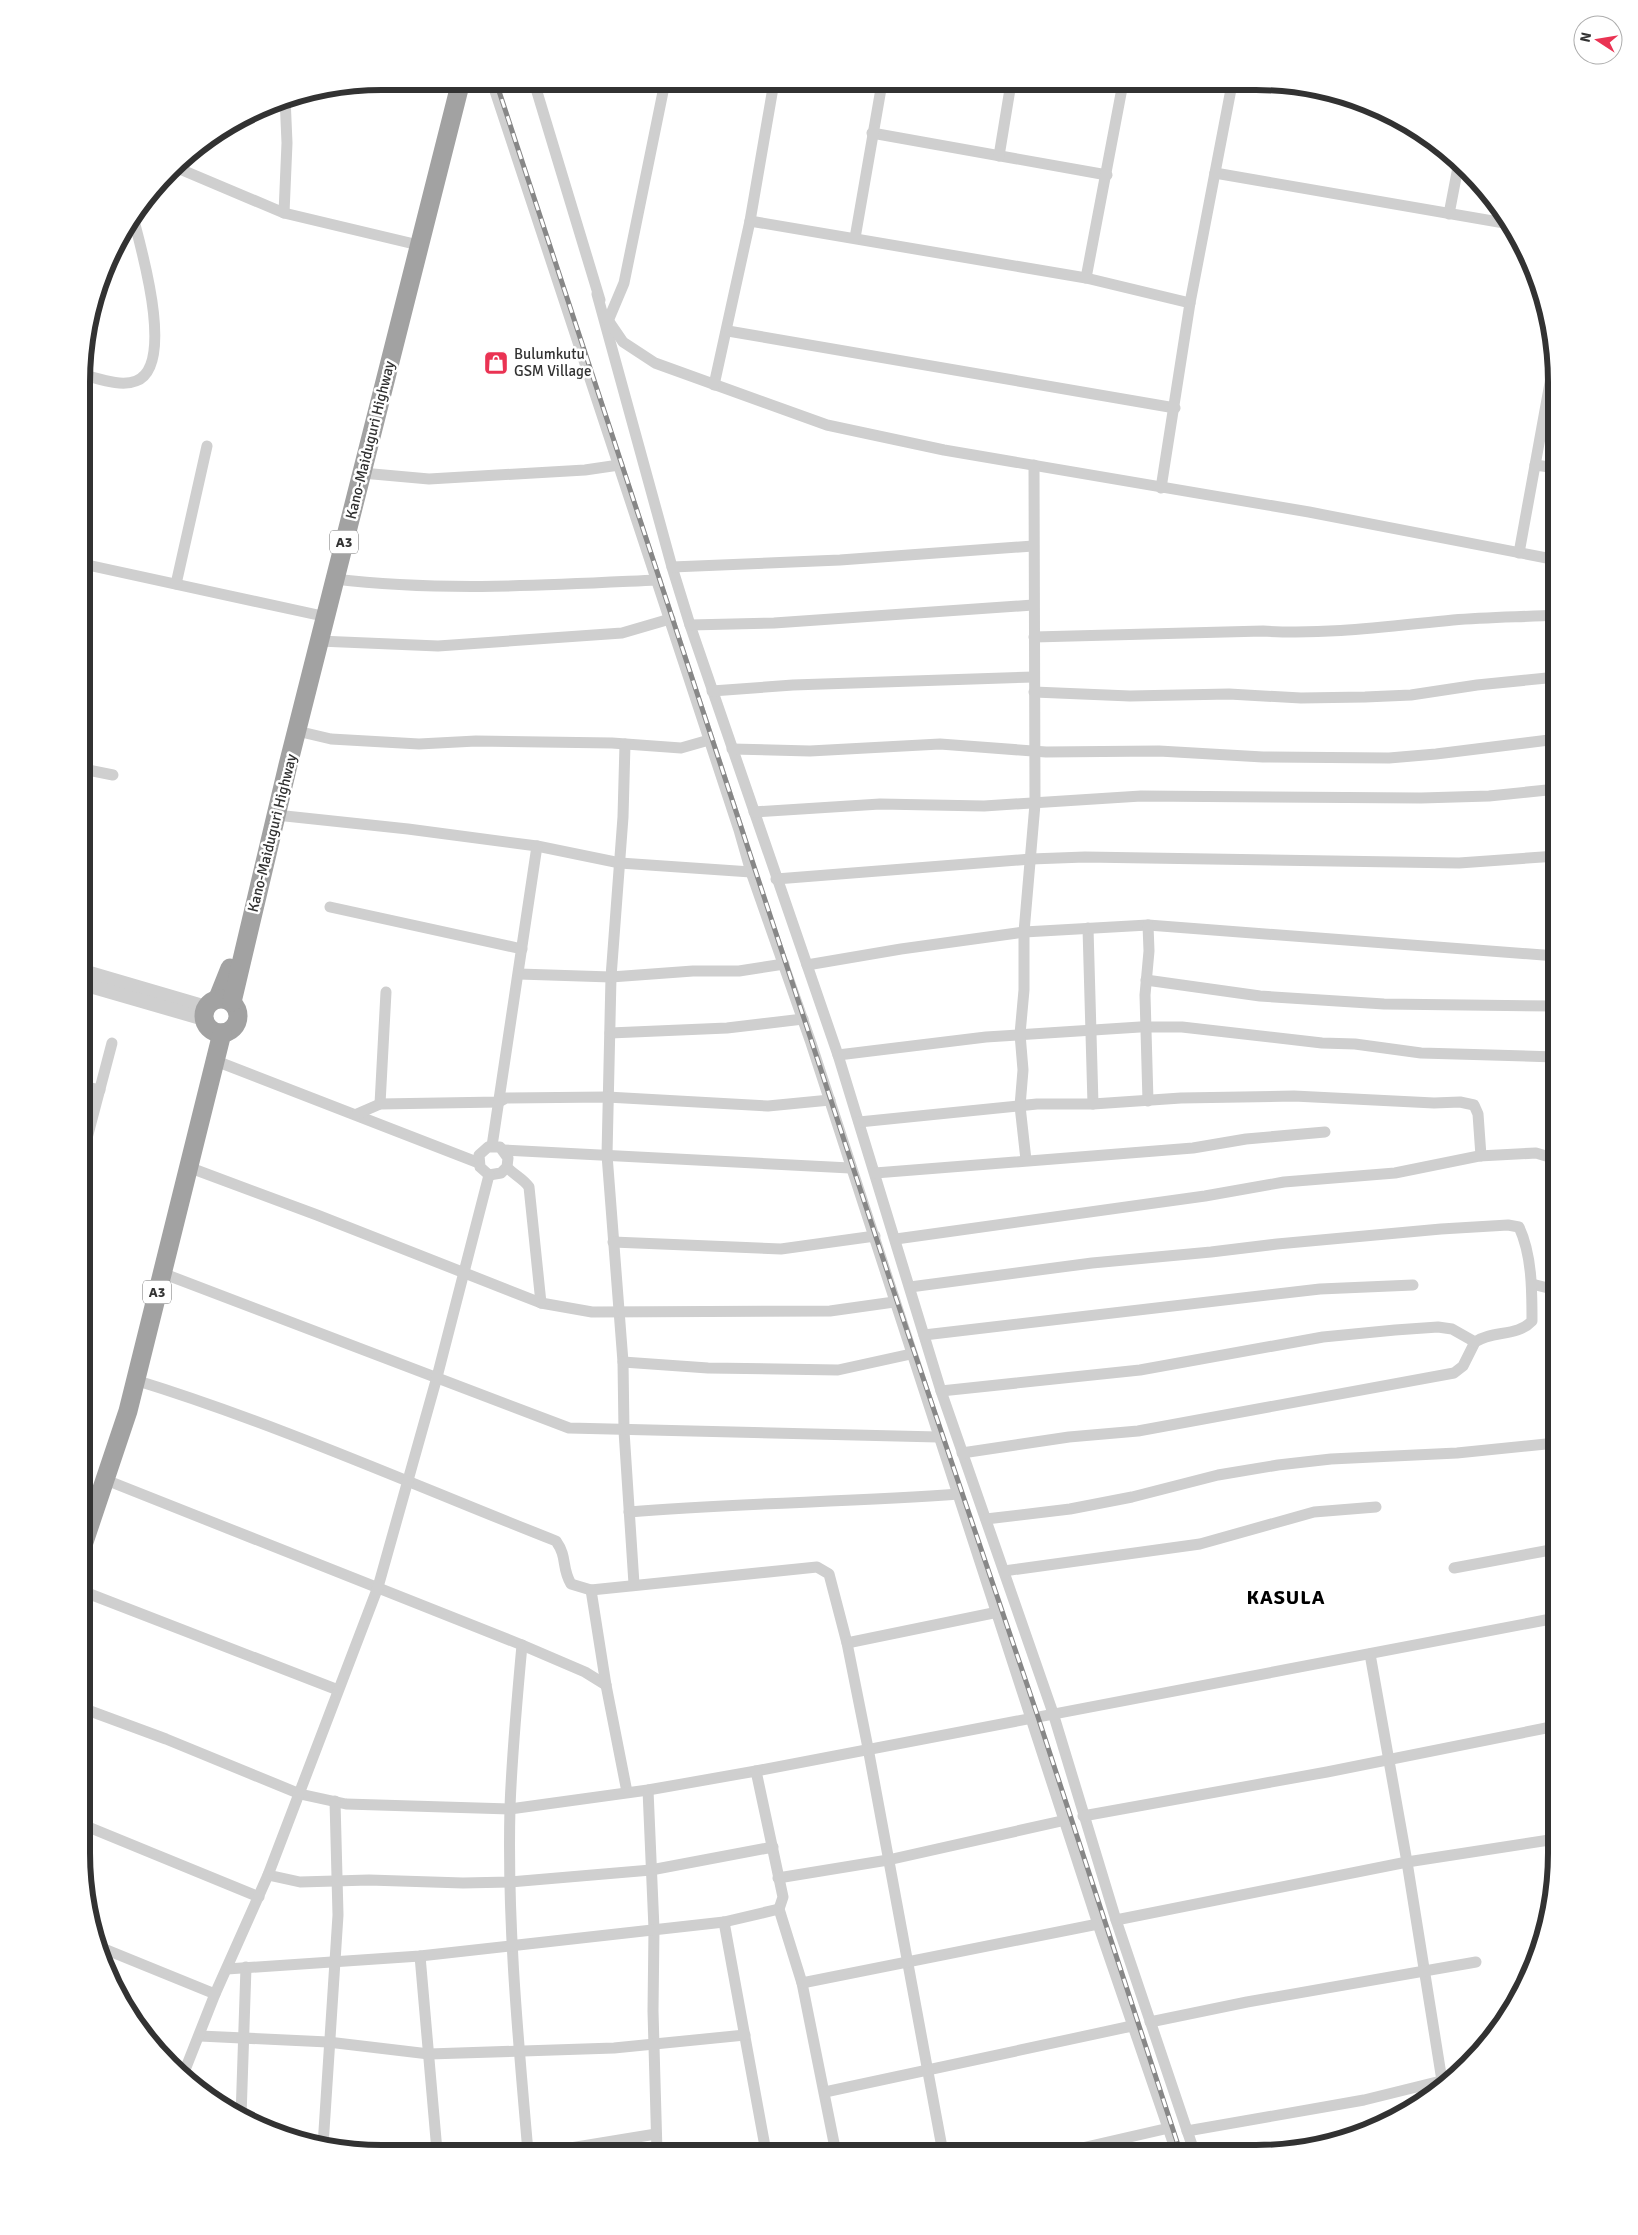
<svg xmlns="http://www.w3.org/2000/svg" width="1638" height="2235" viewBox="0 0 1638 2235" font-family="Signika,sans-serif">
	<rect width="100%" height="100%" fill="#fff"/>
	<g fill="none" stroke-linecap="round" stroke-linejoin="round">
		<g stroke="#cfcfcf" stroke-width="11">
			<path d="M492,82L739,830L751,872L811,1043L1098,1924L1177,2154"/>
			<path d="M534,82L600,300"/>
			<path d="M872,133L1107,175"/>
			<path d="M999,156L1011,83"/>
			<path d="M175,167L284,213L410,243"/>
			<path d="M1215,173L1510,224"/>
			<path d="M284,213L287,143L285,97"/>
			<path d="M1449,214L1459,162"/>
			<path d="M750,221L1086,278L1190,303"/>
			<path d="M855,238L882,83"/>
			<path d="M1086,278L1123,83"/>
			<path d="M597,294L672,567L690,625L838,1055L941,1391L1053,1713L1116,1920L1195,2154"/>
			<path d="M608,320L623,342L655,363L827,425L944,450L1309,512L1557,560"/>
			<path d="M608,321L624,283L665,82"/>
			<path d="M728,331L1175,408"/>
			<path d="M84,375C100,379 121,387 136,381C176,366 141,248 133,217"/>
			<path d="M714,385L750,221L774,82"/>
			<path d="M1535,465L1557,468"/>
			<path d="M362,473L429,479L585,470L619,465"/>
			<path d="M1161,488L1190,303L1232,84"/>
			<path d="M1519,553L1554,361"/>
			<path d="M83,564L318,615"/>
			<path d="M672,567L840,560L1033,546"/>
			<path d="M335,579C441,592 550,585 657,580"/>
			<path d="M176,584L207,446"/>
			<path d="M690,625L774,623L1033,605"/>
			<path d="M1034,637L1263,631C1327,635 1390,626 1453,620C1488,617 1522,617 1557,615"/>
			<path d="M319,641L438,646L622,633L670,619"/>
			<path d="M712,691L793,685L1034,677"/>
			<path d="M1034,692L1130,696L1229,694L1301,698L1365,697L1411,695L1477,685L1557,677"/>
			<path d="M297,731L331,739L419,744L476,741L612,743L681,748L709,740"/>
			<path d="M625,744L623,817L611,977L607,1155L623,1362L624,1431L634,1584"/>
			<path d="M732,749L810,751L940,744L1046,752L1159,751L1263,757L1389,758L1436,754L1557,739"/>
			<path d="M83,769L113,775"/>
			<path d="M754,812L880,804L984,806L1141,796L1421,798L1489,796L1557,789"/>
			<path d="M276,815L408,829L537,846L620,863L751,872"/>
			<path d="M776,879L1031,859L1085,857L1459,863L1557,856"/>
			<path d="M330,907L522,949"/>
			<path d="M1088,928L1093,1104"/>
			<path d="M807,965L901,949L1024,932L1148,925L1556,956"/>
			<path d="M519,974L611,977L693,971H739L784,964"/>
			<path d="M1146,980L1260,996L1384,1004L1556,1006"/>
			<path d="M610,1033L727,1028L803,1019"/>
			<path d="M838,1055L986,1037L1140,1027H1182L1322,1043L1355,1044L1421,1053L1556,1057"/>
			<path d="M216,1061L479,1163"/>
			<path d="M83,1086L100,1090"/>
			<path d="M1148,1101L1145,995L1149,951L1148,925"/>
			<path d="M380,1104L386,992"/>
			<path d="M357,1114L380,1104L499,1102L506,1098L607,1097L768,1106L830,1100"/>
			<path d="M859,1122L1037,1104H1093L1181,1098L1294,1096L1434,1103L1460,1102L1474,1105L1478,1114L1481,1156"/>
			<path d="M492,1146L537,846"/>
			<path d="M503,1150L850,1168"/>
			<path d="M82,1157L112,1043"/>
			<path d="M1026,1160L1020,1106L1023,1070L1020,1034L1024,990V932L1035,804L1034,465"/>
			<path d="M188,1167L317,1215L541,1303L592,1312L830,1311L894,1302"/>
			<path d="M507,1167L501,1173L489,1175L480,1167L479,1155L488,1147H500L508,1158L507,1167C514,1175 524,1179 529,1187L541,1303"/>
			<path d="M875,1173L1193,1148L1246,1139L1325,1132"/>
			<path d="M896,1239L1205,1196L1284,1182L1395,1173L1479,1156L1536,1153L1556,1159"/>
			<path d="M613,1242L781,1249L875,1236"/>
			<path d="M162,1273L569,1428L938,1437"/>
			<path d="M1532,1284L1556,1290"/>
			<path d="M910,1287L1092,1263L1211,1252L1277,1244L1441,1229L1508,1225L1519,1227C1532,1255 1532,1290 1532,1321C1517,1337 1493,1330 1475,1342L1463,1366L1454,1373L1138,1431L1069,1437L962,1453"/>
			<path d="M924,1335L1320,1289L1413,1285"/>
			<path d="M623,1362L708,1368L838,1370L911,1354"/>
			<path d="M135,1380C278,1424 416,1486 556,1541C568,1558 561,1567 571,1584L591,1590L817,1567L829,1574L847,1643L868,1748L943,2153"/>
			<path d="M941,1391L1140,1370L1323,1337L1395,1330L1438,1327L1452,1329L1475,1342"/>
			<path d="M106,1480L522,1645L585,1672L606,1685"/>
			<path d="M629,1512C739,1503 849,1502 959,1494"/>
			<path d="M986,1519L1070,1509L1132,1497L1218,1475L1278,1465L1331,1459L1457,1453L1556,1443"/>
			<path d="M1454,1568L1556,1549"/>
			<path d="M1004,1571L1200,1544L1314,1512L1376,1507"/>
			<path d="M591,1590L606,1685L627,1792"/>
			<path d="M82,1591L338,1690"/>
			<path d="M847,1643L998,1612"/>
			<path d="M522,1645C517,1699 512,1753 510,1807C507,1922 518,2037 528,2152"/>
			<path d="M1370,1654L1407,1862L1443,2087"/>
			<path d="M82,1708L166,1739L300,1794L346,1804L510,1809L648,1790L756,1771L1556,1618"/>
			<path d="M756,1771L783,1897L779,1909L802,1983L836,2153"/>
			<path d="M648,1790L654,1929L653,2011L657,2152"/>
			<path d="M1083,1816L1327,1772L1556,1726"/>
			<path d="M81,1824L259,1897"/>
			<path d="M268,1875L300,1882L369,1880L463,1883L510,1882L651,1870L773,1847"/>
			<path d="M778,1878L888,1860L1066,1820"/>
			<path d="M1116,1920L1407,1862L1556,1839"/>
			<path d="M724,1922L766,2152"/>
			<path d="M97,1946L215,1994"/>
			<path d="M420,1956L437,2151"/>
			<path d="M227,1969L420,1956L724,1922L779,1909"/>
			<path d="M802,1983L1098,1924"/>
			<path d="M1150,2022L1247,2002L1476,1962"/>
			<path d="M200,2036L328,2042L429,2054L614,2048L745,2035"/>
			<path d="M183,2075L215,1994L268,1875L378,1587L437,1377L489,1175"/>
			<path d="M825,2092L1132,2026"/>
			<path d="M241,2117L246,1967"/>
			<path d="M1187,2131L1364,2100L1457,2077"/>
			<path d="M323,2146L338,1915L335,1801"/>
			<path d="M546,2152L656,2134"/>
			<path d="M1060,2153L1169,2128"/>
		</g>
		<g stroke="#cfcfcf" stroke-width="14">
			<path d="M83,971L206,1007"/>
			<path d="M83,984L204,1019"/>
		</g>
		<g stroke="#a2a2a2" stroke-width="19">
			<path d="M218,998L230,968"/>
			<circle cx="221" cy="1016" r="17"/>
			<path d="M232,1002L288,765L461,81"/>
			<path d="M82,1548L128,1411L222,1033"/>
		</g>
		<defs>
			<path id="rail" d="M496,82L896,1298L1038,1717L1181,2154"/>
		</defs>
		<use href="#rail" stroke="#878787" stroke-width="5"/>
		<use href="#rail" stroke="#fff" stroke-width="3" stroke-dasharray="9" stroke-linecap="butt"/>
	</g>
	<defs>
		<symbol id="shop-square" viewBox="-11 -11 22 22"><rect x="-9" y="-9" width="18" height="18" rx="4" fill="#ea3353" stroke="#fff"/><path d="M-5-2.5h2.3a2.7 3.5 0 0 1 5.4 0H5L5.5 6h-11ZM-1.5-2.5h3a1.5 2.3 0 0 0-3 0Z" fill="#fff"/></symbol>
	</defs>
	<g fill-rule="evenodd">
		<use href="#shop-square" x="482" y="349" width="28" height="28"/>
	</g>
	<g text-anchor="middle" stroke-width="5" stroke-linejoin="round" paint-order="stroke">
		<g fill="#fff" stroke="#707070" stroke-width="1">
			<rect x="330" y="530.5" width="28" height="23" rx="4"/>
			<rect x="143" y="1280.5" width="28" height="23" rx="4"/>
		</g>
		<g font-size="14" font-weight="bold" fill="#323232">
			<text x="344" y="547">A3</text>
			<text x="157" y="1297">A3</text>
		</g>
		<g font-size="15" fill="#323232" stroke="#fff" text-anchor="start">
			<text x="514" y="359">Bulumkutu<tspan x="514" dy="17">GSM Village</tspan></text>
		</g>
		<g font-size="15" fill="#323232" stroke="#fff">
			<text transform="translate(370 440) rotate(-76)" y="5">Kano-Maiduguri Highway</text>
			<text transform="translate(272 833) rotate(-76)" y="5">Kano-Maiduguri Highway</text>
		</g>
		<g font-size="20" font-weight="bold" letter-spacing="1" fill="#000" stroke="#fff">
			<text x="1286" y="1604">KASULA</text>
		</g>
	</g>
	<path d="M0 0H1638V2235H0ZM382 90H1256A292 292 0 0 1 1548 382V1853A292 292 0 0 1 1256 2145H382A292 292 0 0 1 90 1853V382A292 292 0 0 1 382 90Z" fill="#fff" fill-rule="evenodd"/>
	<path fill="none" stroke="#323232" stroke-width="6" d="M382 90H1256A292 292 0 0 1 1548 382V1853A292 292 0 0 1 1256 2145H382A292 292 0 0 1 90 1853V382A292 292 0 0 1 382 90Z"/>
	<g transform="translate(1598 40) rotate(282)"><circle r="24" fill="#ffffff" stroke="#adadad"/>
	<path d="M0-4L9 19L0 12L-9 19Z" fill="#ea3353"/>
	<text y="-8" font-size="14" font-weight="bold" text-anchor="middle" fill="#323232">N</text>
	</g>
</svg>
